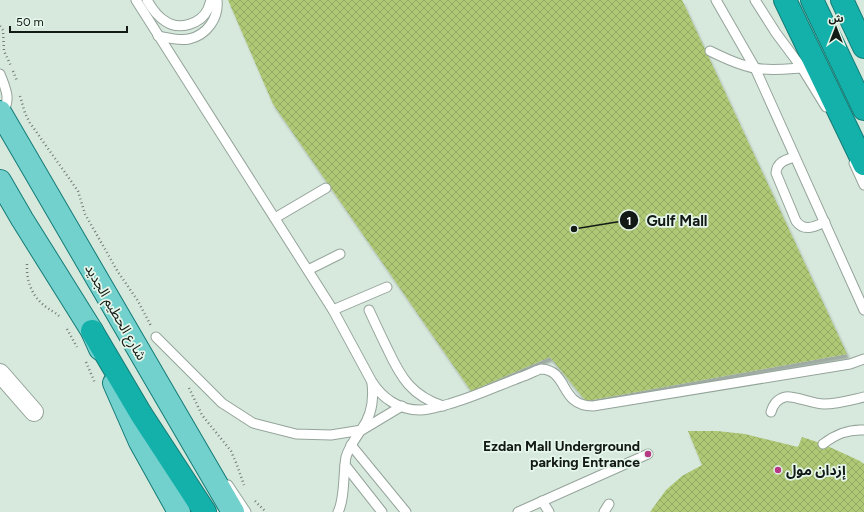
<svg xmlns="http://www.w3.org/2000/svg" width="864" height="512" viewBox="0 0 864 512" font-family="Figtree,'Noto Sans Arabic',sans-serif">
	<defs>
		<pattern id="building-cross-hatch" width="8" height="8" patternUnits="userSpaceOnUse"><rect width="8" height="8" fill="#aec874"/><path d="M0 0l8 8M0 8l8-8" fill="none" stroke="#95ab64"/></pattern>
		<filter id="shadow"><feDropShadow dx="2.5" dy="4.5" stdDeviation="1" flood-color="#0004"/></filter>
	</defs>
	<rect width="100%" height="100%" fill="#d7e8dd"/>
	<g fill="url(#building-cross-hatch)" filter="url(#shadow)">
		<path d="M228,0H682L847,354L586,401L550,357L471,391L273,104Z"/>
		<path d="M688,431H717L745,434L798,447L802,437L823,444L860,461L864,464V512H650L666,490L682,476L702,465Z"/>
	</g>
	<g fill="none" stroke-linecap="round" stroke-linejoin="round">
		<defs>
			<g id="lane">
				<path d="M136,0L333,310L372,382C382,398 399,410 420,410C430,410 440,406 449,404C474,397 497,386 521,377C528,375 534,371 541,369C569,370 559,406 593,406L850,364L864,359"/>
				<path d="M147,0C151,7 158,17 165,21C179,31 201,24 208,9C209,6 210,3 211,0"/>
				<path d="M716,0L755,68L864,310"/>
				<path d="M755,0L776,33L802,68L826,107"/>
				<path d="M158,36C168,38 179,41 189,39C207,35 219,18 217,0"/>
				<path d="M710,51C724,58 739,65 754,68C770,71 786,69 802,68"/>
				<path d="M0,74C5,87 12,100 2,113"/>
				<path d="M794,157C785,160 777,162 776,173L796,221C804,232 814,227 825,222"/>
				<path d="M854,163L864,185"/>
				<path d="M275,218L326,188"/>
				<path d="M308,270L340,254"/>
				<path d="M333,310L387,287"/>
				<path d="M369,310C375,323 381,336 388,350C401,378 412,396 443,406"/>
				<path d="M156,337L222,403L253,423L296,434L331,435L362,430L402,406"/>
				<path d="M771,412C773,405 777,399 785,397C793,395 813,404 824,404C837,404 851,400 864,397"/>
				<path d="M823,444C836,434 848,429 864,430"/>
				<path d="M351,445L406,512"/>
				<path d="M345,465L382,512"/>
				<path d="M228,485L246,512"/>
				<path d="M542,501L549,512"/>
				<path d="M338,512C345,499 343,473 346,457C349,447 355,439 361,430C371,417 374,400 372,383"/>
				<path d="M518,512L648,454"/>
				<path d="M604,512L609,504"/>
			</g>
			<path id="street" d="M0,373L34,412"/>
			<g id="primary">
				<path d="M0,112L233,512"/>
				<path d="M0,181L22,219L92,331L100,349"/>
				<path d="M114,383L140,442L179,512"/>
			</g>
			<g id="highway">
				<path d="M785,0L864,164"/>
				<path d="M812,0L864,109"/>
				<path d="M842,0L864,47"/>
				<path d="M92,331L141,414L205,512"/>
			</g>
		</defs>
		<use href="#lane" stroke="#94a49a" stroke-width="11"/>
		<use href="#street" stroke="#94a49a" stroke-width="20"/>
		<use href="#primary" stroke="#147c76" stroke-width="24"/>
		<use href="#highway" stroke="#147c76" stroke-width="24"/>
		<g stroke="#727d76" stroke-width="2.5" stroke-dasharray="1 3" stroke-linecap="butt">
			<path d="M0,26L3,30L4,51L11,66"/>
			<path d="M13,71L17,81"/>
			<path d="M20,96L25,113L30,123L78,191L85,214L118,272L138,301L151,326"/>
			<path d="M27,264C26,282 33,299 49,309C52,311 56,313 59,316"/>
			<path d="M67,329L77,347"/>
			<path d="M86,362L95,383"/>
			<path d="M189,388L202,415L231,451L237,465L244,485"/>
			<path d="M255,501L266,512"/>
		</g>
		<use href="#lane" stroke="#fff" stroke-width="9"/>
		<use href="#street" stroke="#fff" stroke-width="18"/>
		<use href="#primary" stroke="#72d0cd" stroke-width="22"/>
		<use href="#highway" stroke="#14b1ab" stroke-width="22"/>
	</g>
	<g fill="#b73886" stroke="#e5f6ea" stroke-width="1.5">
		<circle cx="648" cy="454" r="4"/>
		<circle cx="778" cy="470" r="4"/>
	</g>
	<g text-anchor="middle" stroke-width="3.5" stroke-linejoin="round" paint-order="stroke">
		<g font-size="14" fill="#131915" stroke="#e5f6ea">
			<text transform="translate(116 312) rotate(60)" y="5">شارع الحطيم الجديد</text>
		</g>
		<g font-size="14" font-weight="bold" fill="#131915" stroke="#e5f6ea" text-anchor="end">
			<text x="640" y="451">Ezdan Mall Underground<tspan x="640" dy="16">parking Entrance</tspan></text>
			<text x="786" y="475" text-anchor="start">إزدان مول</text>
		</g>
	</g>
	<path fill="none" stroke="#131915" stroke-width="1.5" d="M574 229L629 220"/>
	<g fill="#131915" stroke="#e5f6ea" stroke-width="1.5">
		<circle cx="574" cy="229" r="4"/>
		<circle cx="629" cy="220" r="10"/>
	</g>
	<g font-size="12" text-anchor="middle" font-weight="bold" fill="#fff">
		<text x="629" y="225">1</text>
	</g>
	<g font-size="15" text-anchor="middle" font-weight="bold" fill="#131915" stroke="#e5f6ea" stroke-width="3.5" stroke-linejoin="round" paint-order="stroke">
		<text x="677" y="226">Gulf Mall</text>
	</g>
	<g transform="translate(836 28)" stroke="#e5f6ea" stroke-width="3" paint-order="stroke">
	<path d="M0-3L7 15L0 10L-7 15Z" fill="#131915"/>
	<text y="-6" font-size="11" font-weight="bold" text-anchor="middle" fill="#131915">ش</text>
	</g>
	<path d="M10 26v6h117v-6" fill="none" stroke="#131915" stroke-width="2"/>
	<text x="16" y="26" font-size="12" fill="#131915" stroke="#e5f6ea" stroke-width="3" paint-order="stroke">50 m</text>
</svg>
